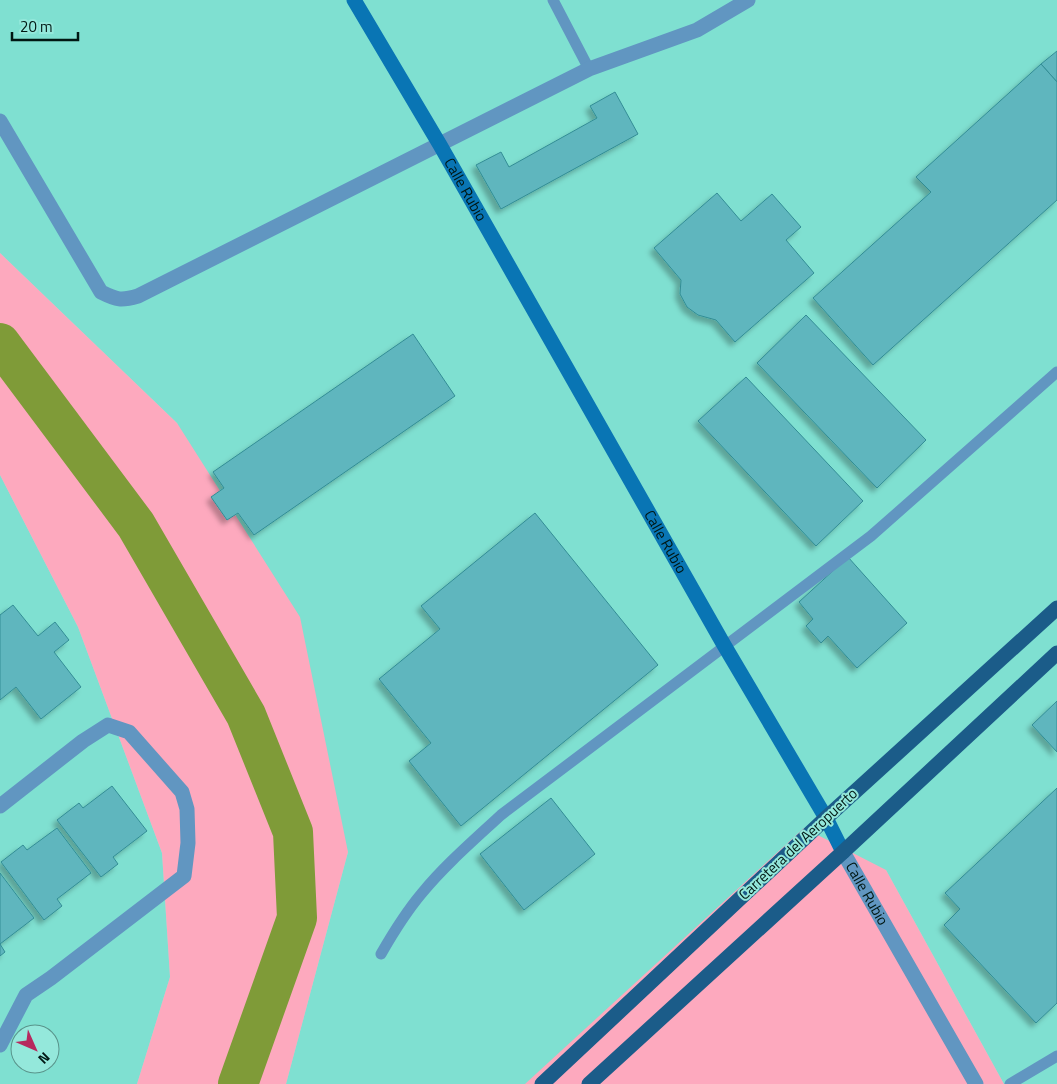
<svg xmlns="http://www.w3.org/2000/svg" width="1057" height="1084" viewBox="0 0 1057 1084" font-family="'Titillium Web',sans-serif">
	<defs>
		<filter id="shadow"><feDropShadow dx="-4.5" dy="4.5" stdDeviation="2.5" flood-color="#0004"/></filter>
	</defs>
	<rect width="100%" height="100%" fill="#94e8db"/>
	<g fill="#7fe0d1" fill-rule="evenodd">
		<path d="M0,0H1057V1084H1004L886,870L534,1084H286L348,852L177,423L0,253Z"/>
		<path d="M0,475L78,627L162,853L170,977L137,1084H0ZM20,1034H50V1064H20Z"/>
	</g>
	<g fill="#fda9be">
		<path d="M0,253L177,423L300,617L348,852L286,1084H137L170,977L162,853L78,627L0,475Z"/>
		<path d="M804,828L886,870L1004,1084H525Z"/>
	</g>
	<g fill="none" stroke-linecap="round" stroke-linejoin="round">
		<path stroke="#7f9b38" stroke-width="40" d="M0,343L136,525L246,715L293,832L297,918L238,1084"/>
	</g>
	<g fill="#5fb6be" stroke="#338d95" filter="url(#shadow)">
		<path d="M1057,51V82L1041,64Z"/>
		<path d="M1041,64L1057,82V200L873,365L813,298L931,192L916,177Z"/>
		<path d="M615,92L638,134L501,209L476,165L501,152L509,167L597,118L590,106Z"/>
		<path d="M717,193L741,221L772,194L801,227L786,240L814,273L735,342L716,320L698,315L687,307L680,294L681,280L654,248Z"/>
		<path d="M806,315L926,440L877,488L757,363Z"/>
		<path d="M413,334L455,396L254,535L238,513L227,520L211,497L224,488L213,472Z"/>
		<path d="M746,377L863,501L816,546L698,421Z"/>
		<path d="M535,513L658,665L461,826L409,761L431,743L379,679L440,629L421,606Z"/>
		<path d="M848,557L907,623L857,668L828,636L821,643L806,626L813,619L799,602Z"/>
		<path d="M13,605L38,636L55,622L69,640L54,652L81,687L41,719L16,687L0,700V615Z"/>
		<path d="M1057,701V752L1032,725Z"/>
		<path d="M112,786L147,831L113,857L118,864L101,877L57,820L79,803L83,808Z"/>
		<path d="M1057,788V1003L1036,1023L944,925L960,909L945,893Z"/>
		<path d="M551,798L595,854L524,910L480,854Z"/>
		<path d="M57,828L91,873L57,899L62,906L44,920L1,862L23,845L27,850Z"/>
		<path d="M0,873L34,918L0,944L5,952L0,956Z"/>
	</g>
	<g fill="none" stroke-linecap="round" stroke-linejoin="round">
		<g stroke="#6196c1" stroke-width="11">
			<path d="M553,0L589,69"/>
			<path d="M381,954C393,933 406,912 422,893C445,865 474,840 501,815L871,536L1057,372"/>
			<path d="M1010,1084L1057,1056"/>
		</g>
		<g stroke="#6196c1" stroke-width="15">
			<path d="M0,121L101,292C117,300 121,301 138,296L589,69L697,30L748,0"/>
			<path d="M0,806L83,741L108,725L129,732L182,792L187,809L188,843L184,876L51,978L26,995L0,1045"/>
			<path id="s1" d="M843,852L976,1084"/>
		</g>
		<path stroke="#0975b4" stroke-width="15" id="s2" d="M354,0L440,145L724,645L826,818L843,852"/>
		<g stroke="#1b5c89" stroke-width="15">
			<path d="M542,1084L826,818L1057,608"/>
			<path d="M589,1084L843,852L1057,653"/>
		</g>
	</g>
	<g text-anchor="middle" stroke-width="4" stroke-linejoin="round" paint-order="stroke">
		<g font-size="15" fill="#001713" stroke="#94e8db">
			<text dy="5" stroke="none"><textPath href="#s2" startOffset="220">Calle Rubio</textPath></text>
			<text dy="5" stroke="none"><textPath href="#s2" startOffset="625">Calle Rubio</textPath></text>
			<text transform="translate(798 844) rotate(-43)" y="5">Carretera del Aeropuerto</text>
			<text dy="5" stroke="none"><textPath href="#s1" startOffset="48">Calle Rubio</textPath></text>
		</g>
	</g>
	<g transform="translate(35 1049) rotate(135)"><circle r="24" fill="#94e8db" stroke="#59948b"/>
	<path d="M0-4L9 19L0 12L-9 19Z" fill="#b6295e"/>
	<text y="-8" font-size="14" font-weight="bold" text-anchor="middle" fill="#001713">N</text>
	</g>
	<path d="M12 32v8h66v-8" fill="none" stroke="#001713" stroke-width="2.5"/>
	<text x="20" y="32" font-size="15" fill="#001713" stroke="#94e8db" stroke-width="4" paint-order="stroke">20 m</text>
</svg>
